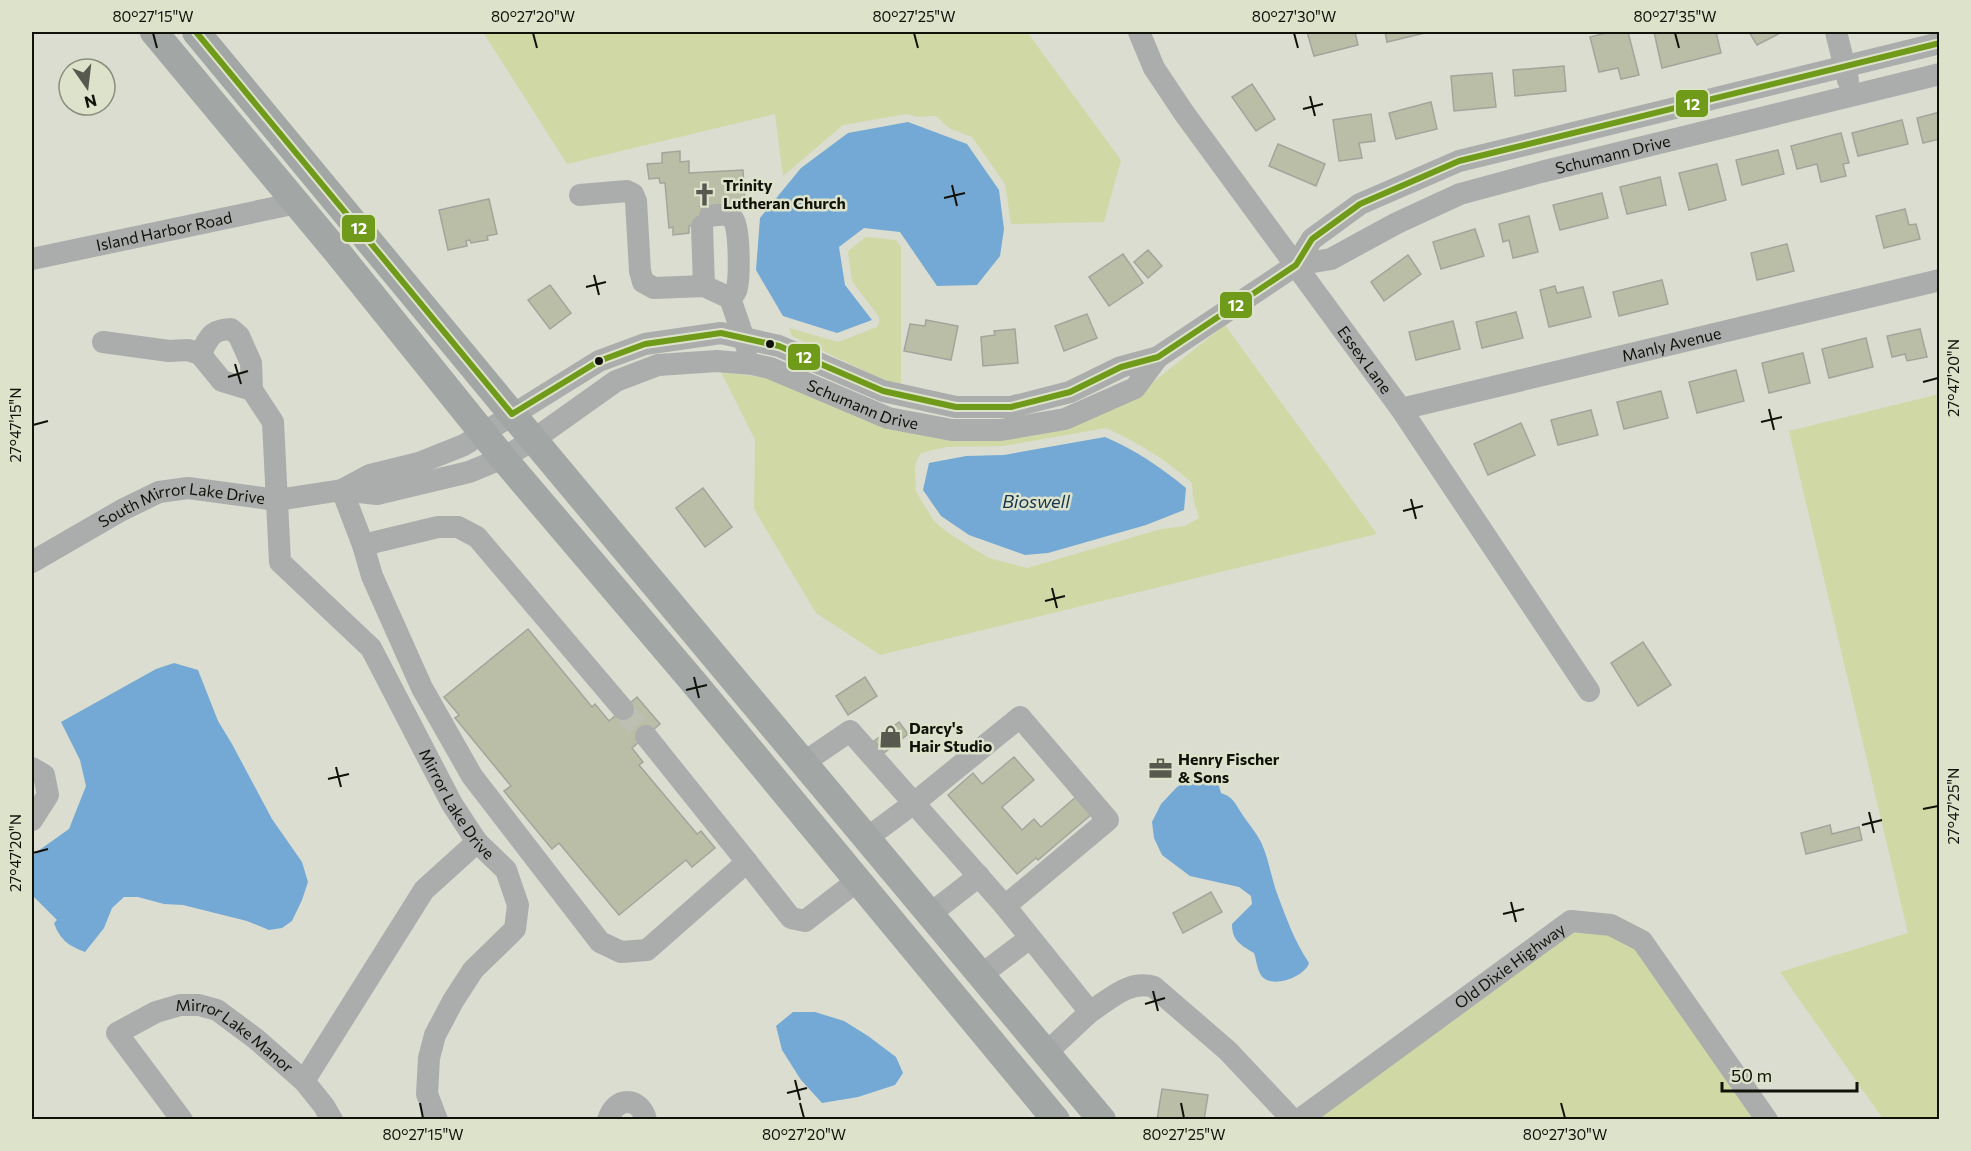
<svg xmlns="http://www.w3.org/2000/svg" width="1971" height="1151" viewBox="0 0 1971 1151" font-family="Commissioner,sans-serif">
	<rect width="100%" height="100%" fill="#daddd0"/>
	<g fill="#d0d9a6" fill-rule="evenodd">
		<path d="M483,32H1027L1121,160L1104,222L1011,224L1005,184L972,137L949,128L936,116L917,117L907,114L843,125L783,176L775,114L567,164Z"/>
		<path d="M866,237L896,240L901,247V387L885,381L792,336L789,328L838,342L877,327L879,322V317L852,281L848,251Z"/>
		<path d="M1225,325L1377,534L880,655L816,613L754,509L755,440L721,372L768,378L904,431L1128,402ZM1106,428C1139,443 1165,459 1192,483L1193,498L1199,518L1185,526L1161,529L1027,568L989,558L948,533L934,521L915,490C918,473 910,471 921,453L946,447L1003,446Z"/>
		<path d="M1939,394V1119H1883L1780,972L1908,933L1789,431Z"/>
		<path d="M1574,932L1609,935L1636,950L1756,1120H1317Z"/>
	</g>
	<g fill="#73a9d4">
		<path d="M908,122L967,144L999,190L1004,229L1000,256L977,285L937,286L900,232L864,228L839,247L845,285L872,320L837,333L783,316L756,270L760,218L801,168L848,133Z"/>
		<path d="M1105,437C1137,451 1159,466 1186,488L1184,510L1146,525L1048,553L1025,555L969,535L941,516L923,490L929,463L966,456L1004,455Z"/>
		<path d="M174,663L198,670L218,721L232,744L272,819L302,862L308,882L302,900L292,921L282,928L269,930L247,921L183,905L164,904L138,897H124L112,908L104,928L85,952C69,946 60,940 54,923L57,920L32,895V857L38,851L69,829L86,786L80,760L61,722L156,669Z"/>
		<path d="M1211,773L1216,776L1221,793C1232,797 1234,801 1240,811C1247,822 1255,831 1261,842C1269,859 1271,878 1278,896C1287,920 1295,942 1309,963C1305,976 1277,987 1265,979C1257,974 1257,961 1254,953C1241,945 1232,941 1232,924L1252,904L1251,896L1239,887L1190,876L1162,855L1154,838L1152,822L1161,804L1177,787L1187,781Z"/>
		<path d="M793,1012H815L844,1021L868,1036L896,1057L903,1073L895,1085L858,1097L822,1103L801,1080L782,1050L776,1026Z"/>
	</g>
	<g fill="#babea6" stroke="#a3a59c" stroke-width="1.5">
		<path d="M1307,32H1355L1358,45L1314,56Z"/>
		<path d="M1385,32H1429L1387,42Z"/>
		<path d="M1610,32H1628L1639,75L1621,79L1618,68L1599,72L1590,37Z"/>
		<path d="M1654,32H1716L1721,53L1662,68Z"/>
		<path d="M1749,32H1782L1757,45Z"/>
		<path d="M1564,66L1566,91L1515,96L1513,70Z"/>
		<path d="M1492,73L1496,107L1454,111L1451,76Z"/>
		<path d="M1252,84L1275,119L1256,131L1232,97Z"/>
		<path d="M1431,102L1437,129L1396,139L1389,113Z"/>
		<path d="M1940,112V139L1923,143L1917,118Z"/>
		<path d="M1371,114L1375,141L1359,143L1362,158L1339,161L1333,120Z"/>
		<path d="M1902,120L1908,144L1858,156L1852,133Z"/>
		<path d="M1841,133L1849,163L1843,164L1846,176L1821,182L1817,164L1797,169L1791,146Z"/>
		<path d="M1278,144L1325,164L1316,186L1269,166Z"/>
		<path d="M1778,150L1784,174L1742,185L1736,160Z"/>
		<path d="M680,151V162L689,161V173L743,170L745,204L700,207L714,219L689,226V233L673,235V227L669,228L665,183H660L659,178L649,179L647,164L662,163V153Z"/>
		<path d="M1717,164L1726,200L1689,210L1679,173Z"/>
		<path d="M1660,177L1666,205L1627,214L1620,187Z"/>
		<path d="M1602,193L1608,218L1560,230L1553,205Z"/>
		<path d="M489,199L497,234L487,236L488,240L471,243L470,240L466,241L467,246L448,250L439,210Z"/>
		<path d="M1905,209L1909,225L1916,224L1920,239L1884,248L1876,216Z"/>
		<path d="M1529,216L1538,252L1513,258L1509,240L1503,242L1499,224Z"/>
		<path d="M1475,229L1484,256L1441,269L1433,242Z"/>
		<path d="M1787,244L1794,271L1757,280L1751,253Z"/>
		<path d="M1148,250L1162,266L1148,278L1134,262Z"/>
		<path d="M1123,254L1143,283L1109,306L1089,277Z"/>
		<path d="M1408,255L1421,274L1384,301L1371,282Z"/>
		<path d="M1662,280L1668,304L1619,316L1613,292Z"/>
		<path d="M550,285L571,313L550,329L528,300Z"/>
		<path d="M1555,286L1557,293L1583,287L1591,317L1549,327L1540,290Z"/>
		<path d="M1516,312L1523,338L1482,348L1476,322Z"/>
		<path d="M1087,314L1097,338L1064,351L1055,326Z"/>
		<path d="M926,320L958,326L951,360L904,351L910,324L925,326Z"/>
		<path d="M1453,321L1460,349L1416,360L1409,332Z"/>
		<path d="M1015,329L1018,363L983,366L981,337L995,335L994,331Z"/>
		<path d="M1920,329L1927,357L1907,361L1905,354L1892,357L1887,336Z"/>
		<path d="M1866,338L1873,367L1829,378L1822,349Z"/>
		<path d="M1803,353L1810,383L1769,393L1762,363Z"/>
		<path d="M1736,370L1744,401L1697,413L1689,382Z"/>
		<path d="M1661,391L1668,418L1624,429L1617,402Z"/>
		<path d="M1591,410L1598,435L1558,445L1551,420Z"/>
		<path d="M1521,423L1535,455L1488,475L1474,444Z"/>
		<path d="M703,488L732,527L705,547L676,508Z"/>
		<path d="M528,629L592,707L595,704L609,721L637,697L660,724L632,748L643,762L639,765L697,834L701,831L715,848L692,867L686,860L619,915L559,843L552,849L504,791L511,786L455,718L459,715L444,697Z"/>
		<path d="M1643,642L1671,685L1638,706L1611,663Z"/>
		<path d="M865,677L877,696L848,715L836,696Z"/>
		<path d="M899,722L908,734L884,753L874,741Z"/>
		<path d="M1014,757L1034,780L1002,807L1022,830L1034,819L1041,827L1077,796L1092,814L1038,860L1036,858L1017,874L948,795L973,773L982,784Z"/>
		<path d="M1830,825L1832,834L1859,827L1862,840L1806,854L1801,833Z"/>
		<path d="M1211,892L1222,912L1183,933L1173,913Z"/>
		<path d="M1162,1089L1208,1095L1204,1120H1157Z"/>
	</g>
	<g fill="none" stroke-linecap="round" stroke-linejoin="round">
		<path stroke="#bcbfb2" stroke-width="22" stroke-dasharray="22 11" stroke-linecap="butt" d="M623,709L646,736"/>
		<g stroke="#aaadac" stroke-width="22">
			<path id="s1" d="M1139,32L1154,68L1184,113L1401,409L1589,691"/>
			<path d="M1836,32L1848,80"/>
			<path d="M580,195L627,191L633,194L636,201L640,271L643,282L654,288L704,286L730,298L747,348"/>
			<path d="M710,216C717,215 728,213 733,219C740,227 740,281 736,291C736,293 731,297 730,298"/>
			<path d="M702,226L704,286"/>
			<path id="s2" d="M32,259L297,203"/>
			<path id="s3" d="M1296,265L1331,259L1397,223L1460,194L1541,172L1940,74"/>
			<path d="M103,342L169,351L188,350L200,354L222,381L252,390"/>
			<path id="s4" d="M200,354C210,337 210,330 231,329L239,336L251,363L252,390L273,422L280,562L371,648L452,804L477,842L506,870L518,905L515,929L473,970L453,1001L435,1035L429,1058L427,1094L437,1120"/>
			<path id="s5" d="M1401,409L1940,280"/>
			<path d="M342,490L370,475L419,463L464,445L599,361L645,344L721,333L779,346L883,391L956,407H1011L1070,392L1121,367L1158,357L1296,265L1312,239L1360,204L1459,161L1940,43"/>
			<path d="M342,490L363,545L372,576L422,688L472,776L600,942L621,952L647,950L747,862L791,918L805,921L857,881"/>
			<path d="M363,545L438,527H458L477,537L623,709"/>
			<path id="s6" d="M32,562L122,510L159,492L188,488L277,500L342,490L377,494L469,472L503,458L533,440L616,381L658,365L717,361L752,364L770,368L888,418L952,430H1001L1065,419L1135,388L1158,357"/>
			<path d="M646,736L747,862"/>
			<path d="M803,763L850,731L1005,906L1090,1012L1046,1053"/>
			<path d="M32,768L44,775L48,795L32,820"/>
			<path d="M867,838L914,803L1020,717L1108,820L1005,906"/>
			<path d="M930,914L979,876"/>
			<path d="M981,975L1030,938"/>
			<path d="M1090,1012C1110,999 1130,979 1154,987L1228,1051L1293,1120"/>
			<path d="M304,1081L424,890L477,842"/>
			<path id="s7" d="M182,1120L117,1033L156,1012L180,1005H199L217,1010L256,1039L304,1081L324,1106L332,1120"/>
			<path d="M608,1120C615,1096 640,1096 646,1120"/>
			<path id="s8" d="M1299,1120L1571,921L1611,925L1642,941L1767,1120"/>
		</g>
		<g stroke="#a2a6a4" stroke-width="28">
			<path d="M154,32L338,253L503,458L696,685L1056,1120"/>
			<path d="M196,32L512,414L1102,1120"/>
		</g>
		<defs>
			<path id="bus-1" d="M196,32L512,414L599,361L645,344L721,333L779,346L883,391L956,407H1011L1070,392L1121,367L1158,357L1296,265L1312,239L1360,204L1459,161L1940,43"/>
		</defs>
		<use href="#bus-1" stroke="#dde2cb" stroke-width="10"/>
		<use href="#bus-1" stroke="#709a19" stroke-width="6"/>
	</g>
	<path fill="none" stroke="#10120a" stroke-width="2" d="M153,33L157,48M533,33L537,48M914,33L918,48M1294,33L1298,48M1675,33L1679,48M1310,96L1315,116M1303,109L1323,104M952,185L957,206M944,198L965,193M594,275L599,295M586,287L606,282M235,364L241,384M228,377L248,371M1923,382L1938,378M1769,409L1774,430M1761,422L1782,417M33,425L48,421M1411,499L1416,519M1403,511L1423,506M1052,588L1057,608M1045,601L1065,596M694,677L699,698M686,690L707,685M336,767L341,787M328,779L349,774M1923,809L1938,806M1869,812L1874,833M1862,825L1882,820M33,853L48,849M1511,902L1516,922M1503,914L1524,909M1153,991L1158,1011M1145,1004L1165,998M795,1080L800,1100M787,1093L807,1088M420,1103L423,1118M800,1103L804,1118M1181,1103L1184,1118M1561,1103L1565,1118"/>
	<defs>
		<symbol id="church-bare" viewBox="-9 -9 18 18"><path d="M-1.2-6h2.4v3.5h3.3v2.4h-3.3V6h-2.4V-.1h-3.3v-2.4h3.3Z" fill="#57594f" stroke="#dde2cb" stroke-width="2.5" paint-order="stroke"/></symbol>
		<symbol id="shop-bare" viewBox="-9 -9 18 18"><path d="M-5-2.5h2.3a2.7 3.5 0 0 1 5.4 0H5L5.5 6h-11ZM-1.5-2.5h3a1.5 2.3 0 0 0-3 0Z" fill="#57594f" stroke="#dde2cb" stroke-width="2.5" paint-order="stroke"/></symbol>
		<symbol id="office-bare" viewBox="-9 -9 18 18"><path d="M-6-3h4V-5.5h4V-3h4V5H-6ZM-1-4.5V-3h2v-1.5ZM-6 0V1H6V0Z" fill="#57594f" stroke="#dde2cb" stroke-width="2.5" paint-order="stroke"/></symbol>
	</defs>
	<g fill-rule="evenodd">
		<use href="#church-bare" x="688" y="178" width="33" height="33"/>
		<use href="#shop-bare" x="874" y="720" width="33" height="33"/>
		<use href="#office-bare" x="1144" y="752" width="33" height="33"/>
	</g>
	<g fill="#10120a" stroke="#dde2cb" stroke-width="2">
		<circle cx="770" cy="344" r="5"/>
		<circle cx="599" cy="361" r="5"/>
	</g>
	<g text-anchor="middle" stroke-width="5" stroke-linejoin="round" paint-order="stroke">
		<g font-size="16" fill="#10120a" stroke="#dde2cb">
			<text dy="6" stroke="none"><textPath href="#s3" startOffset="338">Schumann Drive</textPath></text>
			<text dy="6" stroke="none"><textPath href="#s2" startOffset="135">Island Harbor Road</textPath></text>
			<text dy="6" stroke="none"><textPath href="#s5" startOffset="278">Manly Avenue</textPath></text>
			<text dy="6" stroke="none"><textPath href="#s1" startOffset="399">Essex Lane</textPath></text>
			<text dy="6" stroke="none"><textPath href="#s6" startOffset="891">Schumann Drive</textPath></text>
			<text dy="6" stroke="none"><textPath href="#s6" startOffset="165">South Mirror Lake Drive</textPath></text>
			<text dy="6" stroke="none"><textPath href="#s4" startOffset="592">Mirror Lake Drive</textPath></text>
			<text dy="6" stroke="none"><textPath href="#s8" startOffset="261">Old Dixie Highway</textPath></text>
			<text dy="6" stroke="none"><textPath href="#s7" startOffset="242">Mirror Lake Manor</textPath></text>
		</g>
		<g font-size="16" font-weight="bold" fill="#10120a" stroke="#dde2cb" text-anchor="start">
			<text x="723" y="191">Trinity<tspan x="723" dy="18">Lutheran Church</tspan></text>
			<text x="909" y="734">Darcy's<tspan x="909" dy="18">Hair Studio</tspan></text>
			<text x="1178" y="765">Henry Fischer<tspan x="1178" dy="18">&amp; Sons</tspan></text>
		</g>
		<g font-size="18" font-style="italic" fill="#153450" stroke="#dde2cb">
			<text x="1036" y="508">Bioswell</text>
		</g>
	</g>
	<g stroke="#dde2cb" stroke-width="2">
		<rect x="1675" y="89" width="34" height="29" rx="6" fill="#709a19"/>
		<rect x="341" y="214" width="35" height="29" rx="6" fill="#709a19"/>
		<rect x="1219" y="291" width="34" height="28" rx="6" fill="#709a19"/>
		<rect x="787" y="343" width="34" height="28" rx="6" fill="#709a19"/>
	</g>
	<g font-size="16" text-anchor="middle" font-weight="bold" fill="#fff">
		<text x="1692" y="110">12</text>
		<text x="359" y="234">12</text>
		<text x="1236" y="311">12</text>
		<text x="804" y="363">12</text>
	</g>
	<rect width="1971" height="1151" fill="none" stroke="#dde2cb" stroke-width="66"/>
	<g transform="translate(87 87) rotate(166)"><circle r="28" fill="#dde2cb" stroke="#8b8f7e" stroke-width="1.5"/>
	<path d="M0-4.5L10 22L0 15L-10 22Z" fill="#57594f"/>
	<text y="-9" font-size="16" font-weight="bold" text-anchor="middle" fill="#10120a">N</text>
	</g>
	<path d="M1722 1082v9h135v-9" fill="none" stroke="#10120a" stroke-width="3"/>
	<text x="1731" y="1082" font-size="18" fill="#10120a" stroke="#dde2cb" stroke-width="4.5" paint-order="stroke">50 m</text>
	<rect x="33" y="33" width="1905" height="1085" fill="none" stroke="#10120a" stroke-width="2"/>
	<g font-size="15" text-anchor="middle" fill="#10120a">
		<text x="153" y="22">80°27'15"W</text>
		<text x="533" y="22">80°27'20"W</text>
		<text x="914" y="22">80°27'25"W</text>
		<text x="1294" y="22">80°27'30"W</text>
		<text x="1675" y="22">80°27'35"W</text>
		<text transform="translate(1954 378) rotate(-90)" y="5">27°47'20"N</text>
		<text transform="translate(16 425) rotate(-90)" y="5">27°47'15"N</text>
		<text transform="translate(1954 806) rotate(-90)" y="5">27°47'25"N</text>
		<text transform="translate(16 853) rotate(-90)" y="5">27°47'20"N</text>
		<text x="423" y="1140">80°27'15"W</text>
		<text x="804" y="1140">80°27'20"W</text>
		<text x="1184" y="1140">80°27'25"W</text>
		<text x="1565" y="1140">80°27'30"W</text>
	</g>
</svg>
